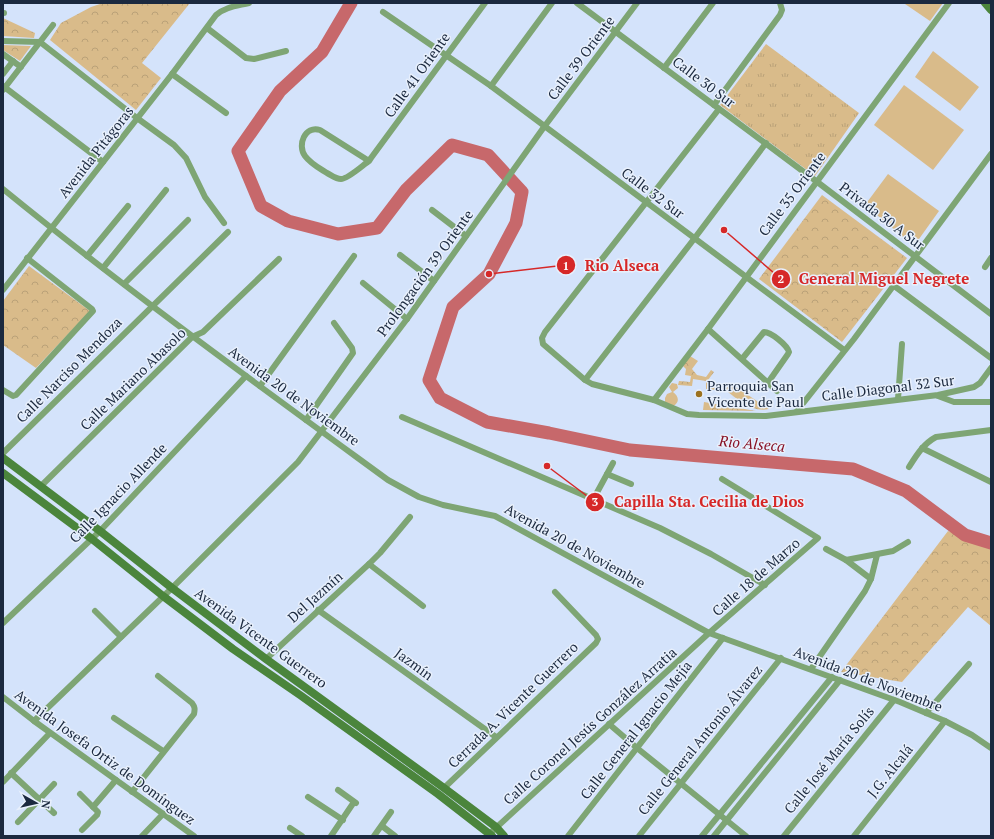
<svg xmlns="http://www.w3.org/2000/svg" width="994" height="839" viewBox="0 0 994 839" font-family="'PT Serif',serif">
	<defs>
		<pattern id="grass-tufts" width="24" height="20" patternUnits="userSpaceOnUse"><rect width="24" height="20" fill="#d9bb8a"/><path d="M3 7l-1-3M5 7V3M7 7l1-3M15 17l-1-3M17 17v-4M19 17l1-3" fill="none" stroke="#baa178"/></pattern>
		<pattern id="park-crowns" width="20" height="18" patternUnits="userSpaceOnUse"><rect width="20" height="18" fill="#d9bb8a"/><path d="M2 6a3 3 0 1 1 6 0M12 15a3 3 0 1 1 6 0" fill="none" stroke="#baa178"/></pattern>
	</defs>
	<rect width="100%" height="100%" fill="#d4e3fb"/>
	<path fill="url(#grass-tufts)" d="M766,44L859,113L815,176L720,105Z"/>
	<g fill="url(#park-crowns)">
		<path d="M103,3H190L142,63L161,78L136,110L50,40L61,23L91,7Z"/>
		<path d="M3,18L35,33L34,38L3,36Z"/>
		<path d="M3,45L31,46L20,61L3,50Z"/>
		<path d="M822,195L907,258L842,342L759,279Z"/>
		<path d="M29,266L90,311L36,368L3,345V301Z"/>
		<path d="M690,356L698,361L692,369L697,375L706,377L711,370L714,372L708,380L710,387L718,388V390L706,389V381L693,379L692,386L678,385L679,381L690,382L691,376L685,375L686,369L683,366Z"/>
		<path d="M730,383L769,409C752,413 738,399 725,390Z"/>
		<path d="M704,402L756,411L703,410Z"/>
		<path d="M948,531L991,547V626L968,607L902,682L841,672Z"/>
	</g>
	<g fill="#d9bb8a">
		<path d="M906,3H943L930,21L905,4Z"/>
		<path d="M933,51L979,87L960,111L915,77Z"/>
		<path d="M904,85L964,130L933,170L874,125Z"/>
		<path d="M888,174L939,211L914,246L865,205Z"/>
		<path d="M672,383L677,384L678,388L673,392C679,396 680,403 673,406L665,402V398L667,394L672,392L669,387Z"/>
	</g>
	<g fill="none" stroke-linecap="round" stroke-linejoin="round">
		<path stroke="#c7686b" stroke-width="13" d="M351,3L322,52L280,91L238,151L261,206L288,221L338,234L377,228L406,190L452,145L488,155L522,192L516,223L489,274L453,307L429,380L440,398L487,422L549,433L630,450L853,469L906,491L965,535L991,543"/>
		<g stroke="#7ea574" stroke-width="6">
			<path d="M577,3L816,181L991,314"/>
			<path d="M383,12L491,86L844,350"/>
			<path d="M3,13H4"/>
			<path d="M207,28L246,58L254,59L286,51"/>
			<path d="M3,41L40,42L137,118L174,145L186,158L205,197L224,223"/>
			<path d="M3,54L21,67"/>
			<path d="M664,68L713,3"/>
			<path d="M3,74L13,61"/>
			<path d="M172,74L226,113"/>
			<path d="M3,86L103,162"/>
			<path d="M491,86L552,3"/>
			<path d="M3,90L53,25"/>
			<path d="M714,105L780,15L782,10L780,3"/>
			<path d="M719,109L545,332L542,338L543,344L585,380L592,384L654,400L687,414L699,415L766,416L938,395L974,387L980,383L991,368"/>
			<path d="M369,161L320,130C305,125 297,145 305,156C311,164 319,168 327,173C331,175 336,179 341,179C348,179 363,165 369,161L371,158L485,3"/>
			<path d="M3,189C128,291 258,385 388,480L419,497L443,505L495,516L709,633L900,702L945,721L972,735L991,748"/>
			<path d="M432,210L466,236"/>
			<path d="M400,255L434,281"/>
			<path d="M87,256L128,206"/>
			<path d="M985,267L991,258"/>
			<path d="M103,268L166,190"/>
			<path d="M363,283L407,319"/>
			<path d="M124,284L188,220"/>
			<path d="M893,285L991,358"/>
			<path d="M3,290L172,74L216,15C225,7 237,6 249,3"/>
			<path d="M708,329L777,391"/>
			<path d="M742,359L764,332C771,332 787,345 789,352L788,354L767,384"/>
			<path d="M585,380L694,239L766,143"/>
			<path d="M260,386L354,256"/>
			<path d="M3,390L13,396L16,395L93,311L92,309L27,258"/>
			<path d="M938,396L954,402H991"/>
			<path d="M898,399L902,344"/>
			<path d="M654,400L708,329L949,3"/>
			<path d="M797,411L854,339L991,154"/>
			<path d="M402,417L660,528L711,554L765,585"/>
			<path d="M306,420L353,353L352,348L334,323"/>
			<path d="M922,448L991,482"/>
			<path d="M3,453L228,232"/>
			<path d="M909,467C916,456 923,444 936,437L991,430"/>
			<path d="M607,474L631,484"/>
			<path d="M41,486L192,337L203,332L279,259"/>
			<path d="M594,498L613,463"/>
			<path d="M826,549L846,560L893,551L908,542"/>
			<path d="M846,560L871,579"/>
			<path d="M369,564L423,606"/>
			<path d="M318,610L496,737"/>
			<path d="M95,611L121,637"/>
			<path d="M3,623L100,531L246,376"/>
			<path d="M266,659L369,564L380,553L410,517"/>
			<path d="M811,669L865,591L871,579L877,555"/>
			<path d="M3,697L34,721L194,836"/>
			<path d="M926,713L969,664"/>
			<path d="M114,718L163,751"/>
			<path d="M34,721L172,588L298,462L407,319L544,127L637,3"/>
			<path d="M609,724L637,748L746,836"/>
			<path d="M11,773L54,813"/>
			<path d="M3,782L50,733"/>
			<path d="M444,788L596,643L598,639L596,635L555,592"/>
			<path d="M338,790L356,803"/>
			<path d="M132,792L194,714C195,709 195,707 192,703L158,676"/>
			<path d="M80,794L98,812L97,815L82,830"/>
			<path d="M308,797L343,820"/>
			<path d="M93,807L116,780"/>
			<path d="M18,822L54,784"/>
			<path d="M382,826L395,836"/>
			<path d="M290,828L302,836"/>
			<path d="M142,836L163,814"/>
			<path d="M331,836L354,802"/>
			<path d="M374,836L391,812"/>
			<path d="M487,836L709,633L818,538L722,479"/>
			<path d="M568,836L723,638"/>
			<path d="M639,836L781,658"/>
			<path d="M702,836L832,677"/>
			<path d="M714,836L840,680"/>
			<path d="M784,836L894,700"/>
			<path d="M854,836L945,721"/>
		</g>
		<g stroke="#4b853c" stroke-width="8">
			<path d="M985,3L991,10"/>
			<path d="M3,458L100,531L172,588L266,659L444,788L496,827L504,836"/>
			<path d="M3,473L92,539L163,596L233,649L300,695L438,794L492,836"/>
		</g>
	</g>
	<circle fill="#9b711f" stroke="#e8f0fc" stroke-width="1.5" cx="699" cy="394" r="4"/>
	<g text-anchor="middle" stroke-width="3" stroke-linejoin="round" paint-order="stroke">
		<g font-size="14" fill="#1b293f" stroke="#e8f0fc">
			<text transform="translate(581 58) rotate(-53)" y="5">Calle 39 Oriente</text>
			<text transform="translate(417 75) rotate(-54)" y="5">Calle 41 Oriente</text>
			<text transform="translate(704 82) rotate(37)" y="5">Calle 30 Sur</text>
			<text transform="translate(96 152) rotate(-52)" y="5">Avenida Pitágoras</text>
			<text transform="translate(653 193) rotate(37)" y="5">Calle 32 Sur</text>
			<text transform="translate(792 194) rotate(-53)" y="5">Calle 35 Oriente</text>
			<text transform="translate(882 216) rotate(37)" y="5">Privada 30 A Sur</text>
			<text transform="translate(425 273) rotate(-54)" y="5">Prolongación 39 Oriente</text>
			<text transform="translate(69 370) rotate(-45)" y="5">Calle Narciso Mendoza</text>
			<text transform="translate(133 379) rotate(-44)" y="5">Calle Mariano Abasolo</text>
			<text transform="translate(888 388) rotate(-7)" y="5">Calle Diagonal 32 Sur</text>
			<text transform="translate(294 396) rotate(36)" y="5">Avenida 20 de Noviembre</text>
			<text transform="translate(118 493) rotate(-46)" y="5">Calle Ignacio Allende</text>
			<text transform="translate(575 546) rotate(29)" y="5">Avenida 20 de Noviembre</text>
			<text transform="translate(756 577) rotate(-41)" y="5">Calle 18 de Marzo</text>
			<text transform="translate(315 597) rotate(-42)" y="5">Del Jazmín</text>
			<text transform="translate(261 638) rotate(36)" y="5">Avenida Vicente Guerrero</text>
			<text transform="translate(414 664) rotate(36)" y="5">Jazmín</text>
			<text transform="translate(868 679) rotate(21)" y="5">Avenida 20 de Noviembre</text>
			<text transform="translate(513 705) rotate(-44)" y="5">Cerrada A. Vicente Guerrero</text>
			<text transform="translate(590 726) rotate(-42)" y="5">Calle Coronel Jesús González Arratia</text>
			<text transform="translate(636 730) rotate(-52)" y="5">Calle General Ignacio Mejía</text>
			<text transform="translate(700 740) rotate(-51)" y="5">Calle General Antonio Álvarez</text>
			<text transform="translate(105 757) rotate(36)" y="5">Avenida Josefa Ortiz de Domínguez</text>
			<text transform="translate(829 760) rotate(-51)" y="5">Calle José María Solís</text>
			<text transform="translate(890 771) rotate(-51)" y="5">J.G. Alcalá</text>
		</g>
		<g font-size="14" fill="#1b293f" stroke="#e8f0fc" text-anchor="start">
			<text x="707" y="391">Parroquia San<tspan x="707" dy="16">Vicente de Paul</tspan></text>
		</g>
		<g font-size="15" font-style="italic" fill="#891326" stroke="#e8f0fc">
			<text transform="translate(752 444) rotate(5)" y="5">Rio Alseca</text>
		</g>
	</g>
	<path fill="none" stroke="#d62828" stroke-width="1.5" d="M489 274L566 265M724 230L781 279M547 466L595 502"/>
	<g fill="#d62828" stroke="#e8f0fc" stroke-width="1.5">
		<circle cx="489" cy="274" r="4"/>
		<circle cx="724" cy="230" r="4"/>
		<circle cx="547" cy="466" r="4"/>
		<circle cx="566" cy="265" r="10"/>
		<circle cx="781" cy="279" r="10"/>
		<circle cx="595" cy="502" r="10"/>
	</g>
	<g font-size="12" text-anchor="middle" font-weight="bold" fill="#fff">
		<text x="566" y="270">1</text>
		<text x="781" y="283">2</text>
		<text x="595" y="506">3</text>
	</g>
	<g font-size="15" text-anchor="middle" font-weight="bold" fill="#d62828" stroke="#e8f0fc" stroke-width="3" stroke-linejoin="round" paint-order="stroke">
		<text x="622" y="271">Rio Alseca</text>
		<text x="884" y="284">General Miguel Negrete</text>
		<text x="709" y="507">Capilla Sta. Cecilia de Dios</text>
	</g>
	<rect width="994" height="839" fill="none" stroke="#1b293f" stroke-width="8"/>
	<g transform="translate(36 803) rotate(98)" stroke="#e8f0fc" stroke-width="3" paint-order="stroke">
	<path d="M0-3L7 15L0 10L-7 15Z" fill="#1b293f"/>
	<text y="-6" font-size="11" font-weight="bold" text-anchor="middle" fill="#1b293f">N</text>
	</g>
</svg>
